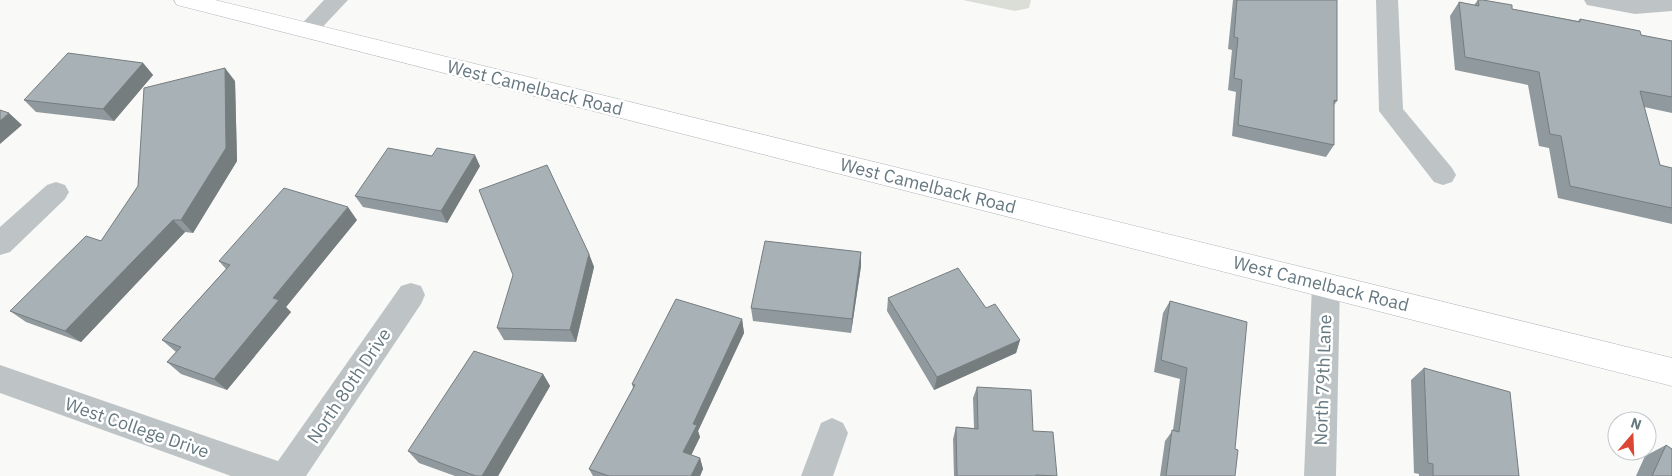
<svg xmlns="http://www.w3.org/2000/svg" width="1672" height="476" viewBox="0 0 1672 476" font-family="'IBM Plex Sans',sans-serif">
	<rect width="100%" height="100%" fill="#f9f9f7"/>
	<path fill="#daded6" d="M963,0H1031L1029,8L1015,11Z"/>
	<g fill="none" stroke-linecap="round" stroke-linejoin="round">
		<defs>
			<path id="major" d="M174,0H215L1672,358V386L185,7L177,5Z"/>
		</defs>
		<use href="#major" stroke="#b4babd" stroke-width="1"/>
		<g fill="#bec4c6" fill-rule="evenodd">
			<path d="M324,0H348L315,35L307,38L299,35L296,30Z"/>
			<path d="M1376,0H1398L1403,109L1452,168L1456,175L1452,182L1443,185L1434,182L1379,111Z"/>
			<path d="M1584,0H1672V11L1635,14L1587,5Z"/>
			<path d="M56,182L65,185L69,192L65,199L10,252L0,255V227L47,185Z"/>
			<path d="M1326,273L1336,277L1340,285L1336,476H1304L1312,285L1316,277Z"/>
			<path d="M411,283L421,286L425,295L421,304L306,476H231L0,393V365L278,461L401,286Z"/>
			<path d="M832,418L843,423L848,433L833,476H801L821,423Z"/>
		</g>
		<use href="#major" fill="#fff" fill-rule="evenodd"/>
	</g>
	<g fill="#90999d">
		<path d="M1233,0H1337V101L1334,105V145L1326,157L1232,136L1236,92L1228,90L1232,50L1228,49Z"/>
		<path d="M1478,0H1483L1512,9L1578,21L1580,19L1641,35L1672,41V113L1644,107L1660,165L1672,168V224L1558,198L1549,148L1539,146L1528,85L1455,70L1450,16L1459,2L1474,5Z"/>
		<path d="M143,63L153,75L114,121L36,112L24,100Z"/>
		<path d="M235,81L237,161L193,233L185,232L81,342L26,322L10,311L101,241Z"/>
		<path d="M480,166L447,223L363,207L355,196Z"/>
		<path d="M357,220L286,307L291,312L227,390L181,374L167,362L176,352L162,340L226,269L219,261Z"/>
		<path d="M861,252V266L851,333L753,321L751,308Z"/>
		<path d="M589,254L594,267L576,342L504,340L497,328Z"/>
		<path d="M888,298L986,308L1020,340L1016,353L934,390L887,311Z"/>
		<path d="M1170,301L1235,449V476H1160L1165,441L1173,430L1180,379L1154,372L1163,313Z"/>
		<path d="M742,319L744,333L698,431L700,437L691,455L700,458L703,469L700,476H593L589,469L633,388L632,384Z"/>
		<path d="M1424,368L1519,476H1419V474L1414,473L1411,380Z"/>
		<path d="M543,374L550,386L498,476H455L419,463L408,451Z"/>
		<path d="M977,387L1033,431L1057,476H954L953,439L956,427L974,428L973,398Z"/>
		<path d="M1666,445L1672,476H1636L1645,456Z"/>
	</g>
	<g fill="#767d7f">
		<path d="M143,63L153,75L114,121L103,109Z"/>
		<path d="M225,68L235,81L237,161L193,233L181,220Z"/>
		<path d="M9,113L22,125L0,144V121Z"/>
		<path d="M475,155L480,166L447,223L441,211Z"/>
		<path d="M348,207L357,220L286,307L291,312L227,390L214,379L273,298Z"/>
		<path d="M173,220L185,232L81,342L65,331Z"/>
		<path d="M861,252V266L851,333L852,319Z"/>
		<path d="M589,254L594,267L576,342L570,330Z"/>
		<path d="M742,319L744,333L698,431L700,437L687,464L683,452L693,424Z"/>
		<path d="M1020,340L1016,353L934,390L937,377Z"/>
		<path d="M543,374L550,386L498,476H482Z"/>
		<path d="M700,458L703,469L700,476H691Z"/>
	</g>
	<g fill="#a8b2b6" stroke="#767d7f">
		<path d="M1237,0H1337V101L1334,100V145L1238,125L1242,80L1234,78L1238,38L1234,37Z"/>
		<path d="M1478,0H1483L1512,5V9L1580,22V19L1640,31L1641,35L1672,41V97L1640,91L1660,165L1672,168V208L1570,186L1561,136L1550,134L1539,72L1465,57L1459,2L1479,6Z"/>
		<path d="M68,53L143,63L103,109L24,100Z"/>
		<path d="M225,68L226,148L181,220H173L65,331L10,311L86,236L101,241L138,186L144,88Z"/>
		<path d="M0,110L9,113L0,121Z"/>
		<path d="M388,148L432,156L437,148L475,155L441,211L355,196Z"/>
		<path d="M547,165L589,254L570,330L497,328L513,275L479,190Z"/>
		<path d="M284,188L348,207L273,298L279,300L214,379L167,362L181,347L162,340L230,265L219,261Z"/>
		<path d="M765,241L861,252L852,319L751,308Z"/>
		<path d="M958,268L986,308L995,304L1020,340L937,377L888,298Z"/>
		<path d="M676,299L742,319L693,424L697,425L683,452L700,458L691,476H609L589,469L635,385L632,384Z"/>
		<path d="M1170,301L1247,322L1235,449L1238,450L1235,476H1166L1172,430L1179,432L1187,368L1161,360Z"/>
		<path d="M474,351L543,374L482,476H476L408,451Z"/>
		<path d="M1424,368L1510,392L1519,476H1433V464L1428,463Z"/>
		<path d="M977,387L1031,390L1033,431L1053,432L1057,476L1036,475V476H957L956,427L978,429Z"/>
		<path d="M1666,445L1672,449V476H1652Z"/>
	</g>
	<g text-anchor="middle" stroke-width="5" stroke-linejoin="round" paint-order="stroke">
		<g font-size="18" fill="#667880" stroke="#fff">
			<text transform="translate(535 88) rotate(14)" y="6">West Camelback Road</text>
			<text transform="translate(928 186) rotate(14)" y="6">West Camelback Road</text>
			<text transform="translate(1321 284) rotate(14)" y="6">West Camelback Road</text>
			<text transform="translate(1323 380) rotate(-88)" y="6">North 79th Lane</text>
			<text transform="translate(349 386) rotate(-56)" y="6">North 80th Drive</text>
			<text transform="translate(137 428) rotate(19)" y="6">West College Drive</text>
		</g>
	</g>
	<g transform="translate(1632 436) rotate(19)"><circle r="24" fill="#ffffff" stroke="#c2c9cc"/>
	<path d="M0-4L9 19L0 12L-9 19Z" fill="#db4635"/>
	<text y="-8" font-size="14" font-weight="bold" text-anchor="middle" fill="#667880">N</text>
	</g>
</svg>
